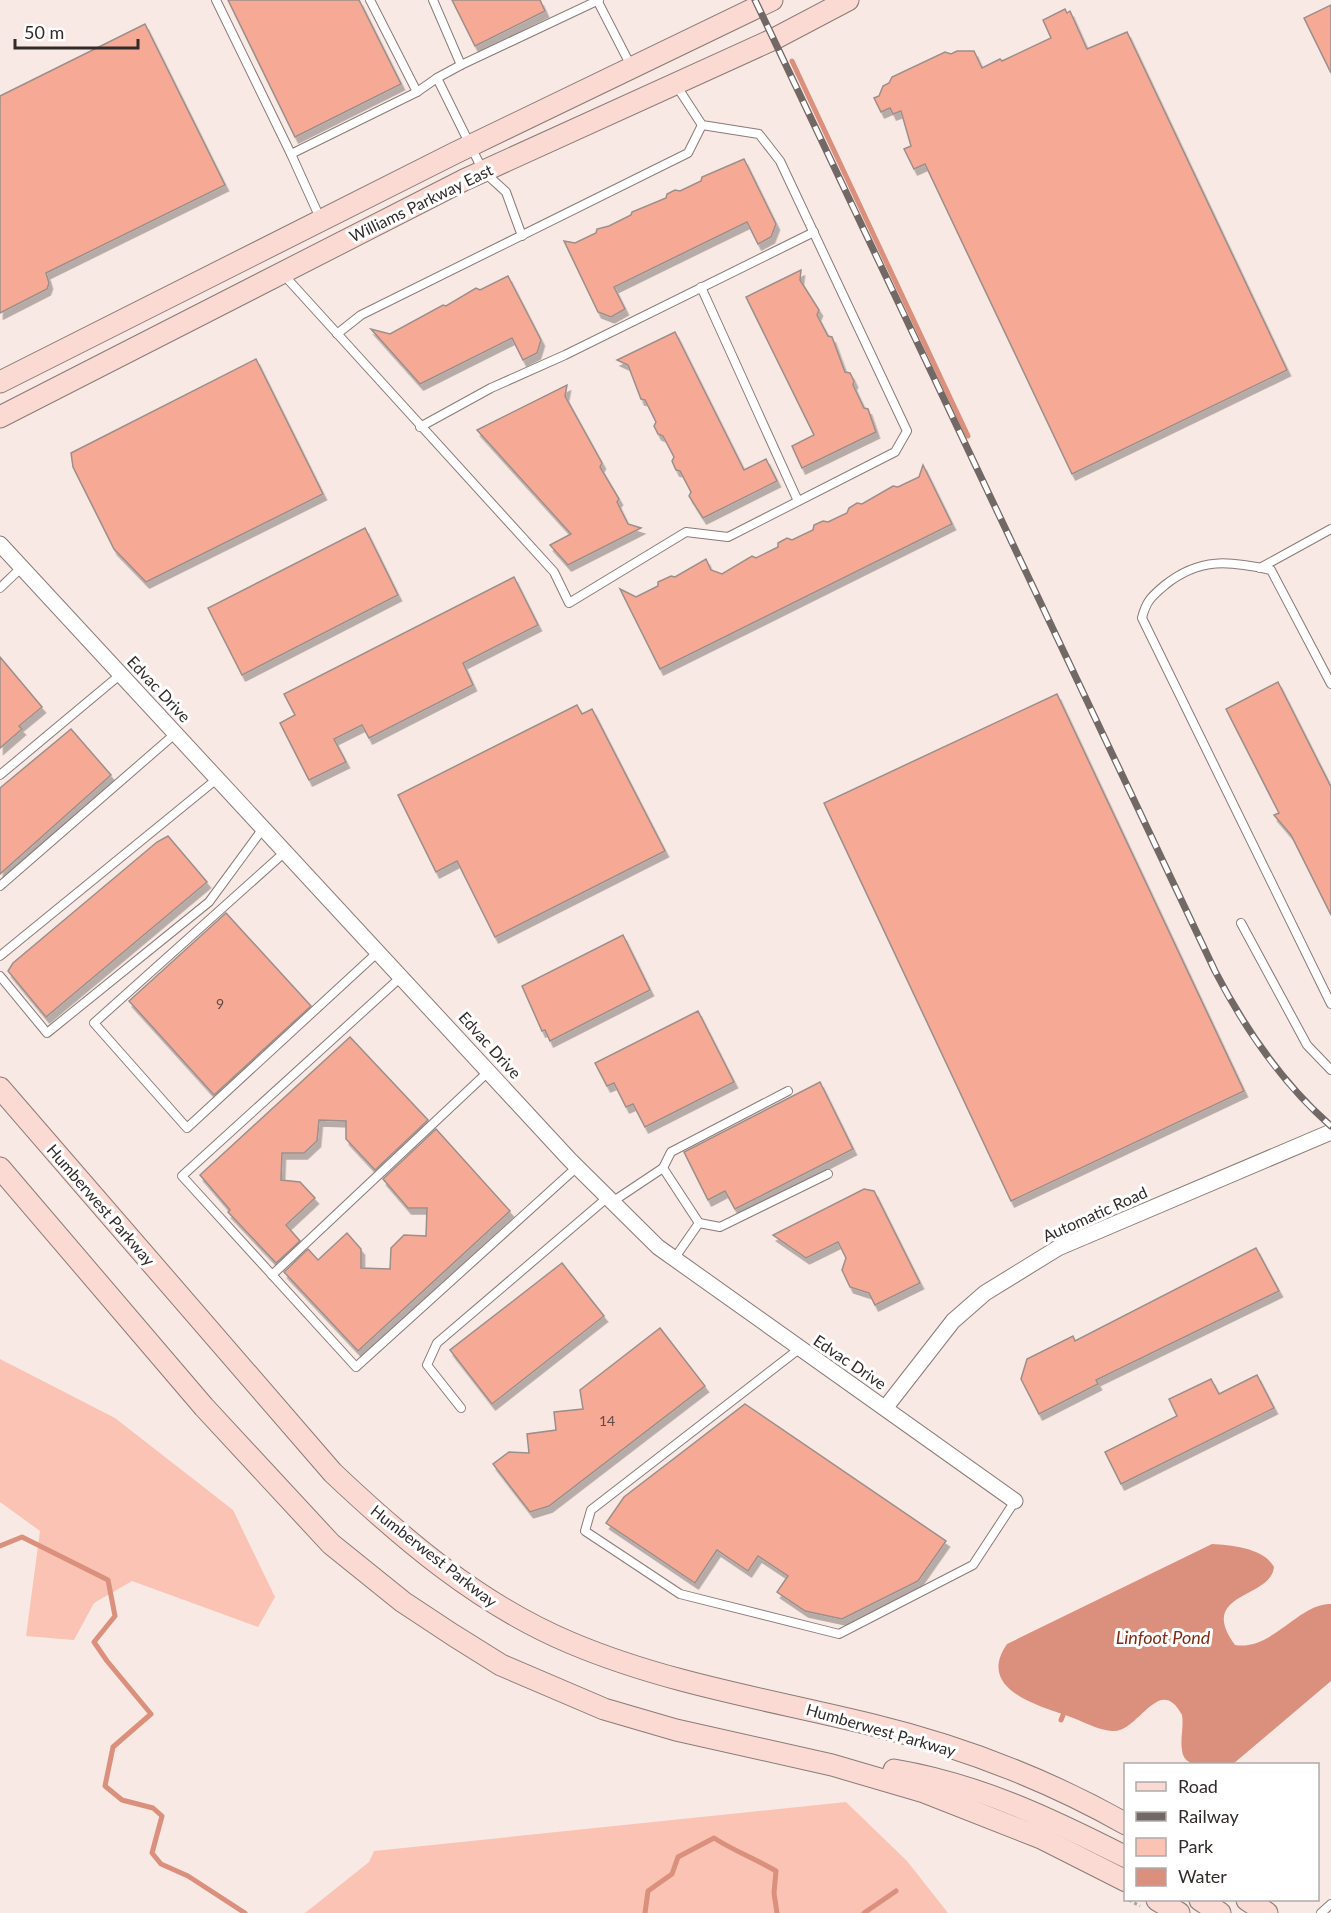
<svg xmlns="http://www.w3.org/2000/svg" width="1331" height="1913" viewBox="0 0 1331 1913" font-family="Lato,sans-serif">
	<defs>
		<filter id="shadow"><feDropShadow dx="3.5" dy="6" stdDeviation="0" flood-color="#0004"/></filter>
	</defs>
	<rect width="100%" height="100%" fill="#f9e9e4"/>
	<g fill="#fac3b4">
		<path d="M0,1359L115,1418L233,1510L275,1597L258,1627L132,1581L94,1603L74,1640L26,1636L40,1531L0,1502Z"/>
		<path d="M846,1802L907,1861L948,1913H305L369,1862L374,1851Z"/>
	</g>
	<path fill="#da907c" d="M1212,1544C1231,1545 1264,1548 1274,1567C1271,1599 1196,1592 1235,1645C1272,1651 1299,1603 1331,1604V1681L1233,1764C1217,1765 1184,1772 1182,1750C1180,1738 1184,1727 1182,1715C1159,1672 1138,1734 1112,1731C1098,1730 1082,1721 1068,1716C1037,1705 976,1689 1007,1644Z"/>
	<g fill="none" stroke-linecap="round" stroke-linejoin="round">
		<g stroke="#da907c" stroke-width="5">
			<path d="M792,61L968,436"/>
			<path d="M0,1546L22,1537L108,1580L115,1616L94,1642L107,1661L151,1714L113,1747L105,1786L122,1800L153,1808L162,1816L152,1853L161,1864L188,1876L245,1913"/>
			<path d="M1061,1720L1066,1708"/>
			<path d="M645,1913L648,1891L672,1874L678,1857L714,1838C734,1851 756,1859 776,1871L774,1893L777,1913"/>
			<path d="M864,1913L896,1891"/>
		</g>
	</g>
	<g fill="#f6aa95" stroke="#9c8e8a" stroke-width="1.5" filter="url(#shadow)">
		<path d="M228,0H359L401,84L295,137Z"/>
		<path d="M452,0H540L545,11L475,46Z"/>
		<path d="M1331,5V73L1304,18Z"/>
		<path d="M1065,9L1067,13L1070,11L1087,49L1127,32L1287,370L1072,474L925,164L914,169L904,149L911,146L901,111L893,114L890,108L881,112L874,98L879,96L883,86L889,83L892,77L945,52L951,54L957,51H974L982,68L1000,59L1002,61L1051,38L1043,20Z"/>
		<path d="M145,24L225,185L46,273L49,283L47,289L0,313V96Z"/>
		<path d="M744,159L776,224L771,237L758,244L747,222L614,287L625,309L611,317L598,312L564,241L575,243L596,233L597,229L609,226L631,215L632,212L666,198L667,194L675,190L680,191L701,181L702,177Z"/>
		<path d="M801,270L800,280L819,310L817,315L828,336L832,337L845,372L850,373L854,381L853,385L864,408L868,409L876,432L802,468L792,446L814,435L746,297Z"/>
		<path d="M508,276L541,340L537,353L523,360L512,338L420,384L371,329L390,334L443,305L446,306L476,288L480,290Z"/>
		<path d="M675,332L744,470L766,459L777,481L703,518L689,496L691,492L680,471L676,470L672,461L674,457L663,436L658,434L654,426L656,422L645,400L641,399L628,365L617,360Z"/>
		<path d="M256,359L323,494L146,582L114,549L73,467L71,453Z"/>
		<path d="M567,385L565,396L602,463L600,467L619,499L617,502L628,524L641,528L568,565L550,545L571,534L477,430Z"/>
		<path d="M923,465L952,524L660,669L620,589L636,597L658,586V582L671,576L675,577L706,559L711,570L722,574L752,556L756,558L778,547V543L787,538L792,540L813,530L814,525L823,521L828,522L847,513L849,508L857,503L862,504L893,486L898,487L919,477Z"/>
		<path d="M365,528L398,595L242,675L208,608Z"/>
		<path d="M514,577L538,625L463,663L473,685L369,738L362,725L334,739L346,762L309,780L280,723L295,715L284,694Z"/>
		<path d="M0,657L42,707L19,726L22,729L0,748Z"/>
		<path d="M1278,682L1331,787V915L1291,835L1274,815L1279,813L1226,709Z"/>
		<path d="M1057,694L1244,1091L1011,1201L824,803Z"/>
		<path d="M577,705L582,714L592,709L665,851L495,937L457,861L436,872L398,795Z"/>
		<path d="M71,729L111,775L0,874V788Z"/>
		<path d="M168,836L207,882L46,1017L8,971L13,963L157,842Z"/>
		<path d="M226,913L311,1006L214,1095L129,1001Z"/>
		<path d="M623,935L650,990L550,1041L545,1030L542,1031L522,986Z"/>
		<path d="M698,1011L734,1082L645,1127L633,1104L626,1107L614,1083L607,1086L595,1063Z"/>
		<path d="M350,1037L428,1120L375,1170L346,1139V1121L319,1120L317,1141L304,1153H282L281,1180L300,1182L315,1198L286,1225L300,1241L276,1263L228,1212L230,1210L200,1175Z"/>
		<path d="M820,1082L853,1149L735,1209L725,1191L708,1200L684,1152Z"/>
		<path d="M436,1129L510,1211L358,1351L284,1272L308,1249L318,1260L347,1233L361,1249V1268L390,1269L391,1248L404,1235L426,1236L427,1208H408L383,1179Z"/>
		<path d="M864,1189L874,1191L920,1283L875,1305L869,1293L850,1287L842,1270L846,1258L838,1242L806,1258L773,1235Z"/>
		<path d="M1256,1248L1279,1291L1096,1380L1098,1384L1039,1414L1021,1379L1027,1359L1073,1336L1075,1341Z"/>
		<path d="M562,1263L604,1316L492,1404L450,1350Z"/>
		<path d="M660,1328L705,1386L549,1506L530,1512L493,1464L509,1452L529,1453L527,1434L556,1430L554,1412L583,1409L580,1390Z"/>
		<path d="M1257,1375L1274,1408L1121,1484L1105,1452L1177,1416L1169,1399L1211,1379L1219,1394Z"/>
		<path d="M745,1404L946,1541L918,1581L842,1619L805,1611L777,1592L788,1576L758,1556L748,1571L717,1550L695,1583L606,1523L624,1497Z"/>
	</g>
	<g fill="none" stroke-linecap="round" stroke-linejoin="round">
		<defs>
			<g id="service">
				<path d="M216,0L291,154L417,92L437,78"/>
				<path d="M370,0L417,92"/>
				<path d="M433,0L461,65L437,78L483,171L506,192L522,236"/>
				<path d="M597,0L631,66"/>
				<path d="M461,65L599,0"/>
				<path d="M291,154L320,218"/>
				<path d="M283,274L554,572L569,603L686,532L728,537L895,452L907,431L780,161L759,134L702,125L676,85"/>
				<path d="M701,287L798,501"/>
				<path d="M337,334L361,315L688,153L702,125"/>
				<path d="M420,427L491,388L565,355L814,232"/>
				<path d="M1260,568L1331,529"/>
				<path d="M0,588L22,567"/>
				<path d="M1331,684L1271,570C1230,561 1200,557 1165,585C1152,596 1146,601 1142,618L1331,1004"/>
				<path d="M0,775L121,674"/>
				<path d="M286,851L94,1023L187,1128L378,952"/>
				<path d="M0,886L176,733"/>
				<path d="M1241,923L1307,1045L1331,1070"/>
				<path d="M0,956L218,778"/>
				<path d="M0,976L47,1033L209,902L264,827"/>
				<path d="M401,977L182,1176L356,1367L577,1167"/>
				<path d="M663,1168L671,1152L788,1091"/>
				<path d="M612,1202L663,1168L699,1223L674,1259"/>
				<path d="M699,1223L720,1227L828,1174"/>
				<path d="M272,1275L489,1071"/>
				<path d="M799,1349L591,1510L585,1531L680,1594L839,1634L973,1565L1015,1501"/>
				<path d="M461,1408L427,1365L437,1343L608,1197"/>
				<path d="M1321,1913L1331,1904"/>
			</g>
			<g id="minor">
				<path d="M0,544L570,1160L658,1247L1015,1501"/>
				<path d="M886,1407L953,1321L985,1293L1058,1248L1331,1132"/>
			</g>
			<g id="secondary">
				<path d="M0,382L455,153L772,0"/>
				<path d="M0,417L464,180L774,39L848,0"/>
				<path d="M0,1088L333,1473C404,1540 480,1605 571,1643C668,1684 772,1700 873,1725C959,1746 1048,1780 1126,1824"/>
				<path d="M0,1168L204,1407L331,1544L403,1602L453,1635L501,1665L604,1709L676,1730L832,1765L924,1792L1041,1838L1126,1881"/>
				<path d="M894,1770C978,1784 1051,1819 1126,1857"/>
				<path d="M1157,1900L1179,1913"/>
				<path d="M1200,1900L1220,1913"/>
				<path d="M1247,1900L1267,1913"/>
			</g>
		</defs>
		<use href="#service" stroke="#897b77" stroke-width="10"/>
		<use href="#minor" stroke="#897b77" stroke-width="17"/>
		<use href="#secondary" stroke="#897b77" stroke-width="23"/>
		<path stroke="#aca09d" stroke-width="3" stroke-dasharray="3 3" stroke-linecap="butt" d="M1129,1900L1140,1906"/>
		<use href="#service" stroke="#fff" stroke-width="8"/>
		<use href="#minor" stroke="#fff" stroke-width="15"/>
		<use href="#secondary" stroke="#fadad2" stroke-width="21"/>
		<defs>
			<path id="rail" d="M755,0L1215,971C1245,1029 1281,1082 1331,1126"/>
		</defs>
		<use href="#rail" stroke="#726966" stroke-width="7"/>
		<use href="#rail" stroke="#fff" stroke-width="4.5" stroke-dasharray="14" stroke-linecap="butt"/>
	</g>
	<g text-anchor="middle" stroke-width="6" stroke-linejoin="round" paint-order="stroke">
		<g font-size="14" fill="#624b45">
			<text x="220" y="1009">9</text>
			<text x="607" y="1426">14</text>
		</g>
		<g font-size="16" fill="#312b2a" stroke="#fff">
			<text transform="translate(421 203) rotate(-26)" y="6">Williams Parkway East</text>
			<text transform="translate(159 689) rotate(47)" y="6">Edvac Drive</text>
			<text transform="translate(490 1045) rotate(48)" y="6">Edvac Drive</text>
			<text transform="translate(101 1205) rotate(49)" y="6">Humberwest Parkway</text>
			<text transform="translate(1095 1214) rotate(-24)" y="6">Automatic Road</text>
			<text transform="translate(850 1362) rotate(34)" y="6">Edvac Drive</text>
			<text transform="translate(434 1556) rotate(38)" y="6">Humberwest Parkway</text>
			<text transform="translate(881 1730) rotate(16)" y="6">Humberwest Parkway</text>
		</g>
		<g font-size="18" font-style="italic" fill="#822b13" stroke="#fff">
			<text x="1163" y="1644">Linfoot Pond</text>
		</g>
	</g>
	<rect x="1124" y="1763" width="195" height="138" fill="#ffffff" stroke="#adaaaa" stroke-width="1.5"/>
	<rect x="1136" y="1782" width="30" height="9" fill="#fadad2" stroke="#adaaaa" stroke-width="1.5"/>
	<text x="1178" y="1793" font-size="18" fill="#312b2a">Road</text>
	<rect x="1136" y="1812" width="30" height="9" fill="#726966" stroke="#adaaaa" stroke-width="1.5"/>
	<text x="1178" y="1823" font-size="18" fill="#312b2a">Railway</text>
	<rect x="1136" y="1838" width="30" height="18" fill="#fac3b4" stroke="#adaaaa" stroke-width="1.5"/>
	<text x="1178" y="1853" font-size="18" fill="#312b2a">Park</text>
	<rect x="1136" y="1868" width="30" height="18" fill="#da907c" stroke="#adaaaa" stroke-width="1.5"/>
	<text x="1178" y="1883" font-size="18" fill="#312b2a">Water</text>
	<path d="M15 39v9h123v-9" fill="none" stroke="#312b2a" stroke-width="3"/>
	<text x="24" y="39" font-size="18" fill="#312b2a" stroke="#ffffff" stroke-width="4.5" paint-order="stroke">50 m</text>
</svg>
